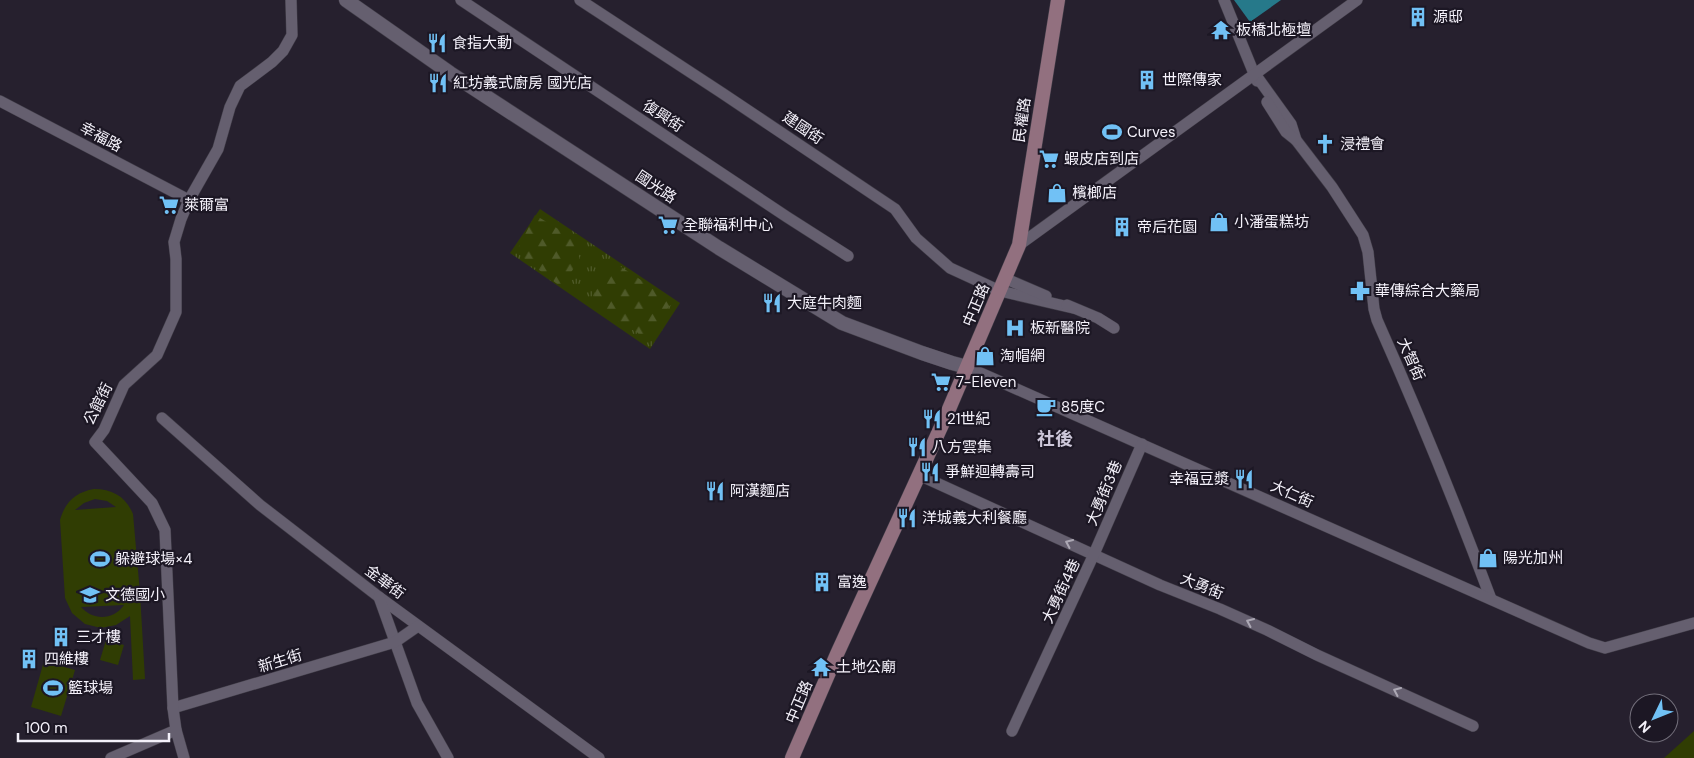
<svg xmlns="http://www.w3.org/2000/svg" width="1694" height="758" viewBox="0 0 1694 758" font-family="'DM Sans','Noto Sans TC',sans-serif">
	<defs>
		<pattern id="grass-tufts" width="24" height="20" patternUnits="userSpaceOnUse" patternTransform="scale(1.25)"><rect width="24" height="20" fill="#303d03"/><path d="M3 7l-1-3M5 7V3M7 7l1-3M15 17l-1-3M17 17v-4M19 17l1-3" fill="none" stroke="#4f5a29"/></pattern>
		<pattern id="forest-firs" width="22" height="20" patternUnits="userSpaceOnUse" patternTransform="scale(1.25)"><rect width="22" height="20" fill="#303d03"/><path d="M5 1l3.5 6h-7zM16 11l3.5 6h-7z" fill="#4f5a29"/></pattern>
	</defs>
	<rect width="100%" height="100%" fill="#26202e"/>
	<path fill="url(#grass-tufts)" d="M540,209L680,303L650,349L510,253Z"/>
	<g fill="url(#forest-firs)">
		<path d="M535,215L570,236L580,259L561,287L516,252Z"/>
		<path d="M612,261L673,301L647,338L594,308L595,279Z"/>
	</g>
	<g fill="#303d03" fill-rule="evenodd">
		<path d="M94,489C113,489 126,497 133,514L140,593L145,679L133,680L130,616L116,625L101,628L85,624L72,613L65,598L60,520C65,502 76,492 94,489ZM95,499L107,501L116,507L75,510L84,503ZM124,605C114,620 93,621 81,607Z"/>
		<path d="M106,640L124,645L118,665L100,660Z"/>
		<path d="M44,661L75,670L61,716L31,707Z"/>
		<path d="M1694,731V758H1664Z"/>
	</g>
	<path fill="#26798a" d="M1234,0H1281L1250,22Z"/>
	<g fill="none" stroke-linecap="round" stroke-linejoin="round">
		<defs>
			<g id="minor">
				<path d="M461,0L787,217L848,256"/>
				<path d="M580,0L722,93L895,209L916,238L950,268L1000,291L1073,308"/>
				<path d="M1224,0L1257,81"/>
				<path d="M1255,74L1291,124L1296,140L1332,187L1363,235L1368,252L1374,309L1377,320C1418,412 1456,505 1491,599"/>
				<path d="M0,101L189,200"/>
				<path d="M1267,102L1286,132L1296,140"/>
				<path d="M1019,245L1357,0"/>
				<path d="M1004,278L1046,296"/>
				<path d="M1067,305L1098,318L1114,328"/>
				<path d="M967,367L1589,643L1605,648L1694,623"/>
				<path d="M162,418L260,505L379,597L599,758"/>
				<path d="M919,475L1160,585L1220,609L1267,630L1317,655L1473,726"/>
				<path d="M379,597L417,703L448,758"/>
				<path d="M173,708L395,642L418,626"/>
				<path d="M1012,731L1094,554L1142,444"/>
				<path d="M111,758L176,730"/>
				<path d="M184,758L176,730L173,708L165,530L152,503L95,442L104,430L124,385L157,355L176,312V259L174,242L181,219L189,200L218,149L230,107L240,86L272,62L283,51L292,35L291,0"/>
			</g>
			<path id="tertiary" d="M346,0L450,73L719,248L842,323L922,353L952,363L967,367"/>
			<path id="secondary" d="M792,758L837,654L946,416L1019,245L1058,0"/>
		</defs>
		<use href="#minor" stroke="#413d48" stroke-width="12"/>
		<use href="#tertiary" stroke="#413d48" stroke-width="15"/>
		<use href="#secondary" stroke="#413d48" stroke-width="15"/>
		<use href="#minor" stroke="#655f6f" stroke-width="11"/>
		<use href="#tertiary" stroke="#655f6f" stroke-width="14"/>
		<use href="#secondary" stroke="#92707f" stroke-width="14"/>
	</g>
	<defs><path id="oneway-chevron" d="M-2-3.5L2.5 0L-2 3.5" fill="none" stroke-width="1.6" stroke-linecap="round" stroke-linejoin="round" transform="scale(1.25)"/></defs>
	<g stroke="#aca8b4">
		<use href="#oneway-chevron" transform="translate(1069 543) rotate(-156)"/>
		<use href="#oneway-chevron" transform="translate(1250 622) rotate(-156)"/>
		<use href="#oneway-chevron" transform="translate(1397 691) rotate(-156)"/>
	</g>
	<defs>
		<symbol id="building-bare" viewBox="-9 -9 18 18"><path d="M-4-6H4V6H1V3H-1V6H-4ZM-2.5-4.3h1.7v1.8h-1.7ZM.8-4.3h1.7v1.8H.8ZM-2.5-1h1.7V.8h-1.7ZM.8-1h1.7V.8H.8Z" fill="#71c1f5" stroke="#1c1724" stroke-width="2.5" paint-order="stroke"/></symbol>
		<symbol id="temple-bare" viewBox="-9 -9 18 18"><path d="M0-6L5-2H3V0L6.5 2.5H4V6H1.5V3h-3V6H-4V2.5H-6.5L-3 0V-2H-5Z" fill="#71c1f5" stroke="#1c1724" stroke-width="2.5" paint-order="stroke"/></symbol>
		<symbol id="restaurant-bare" viewBox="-9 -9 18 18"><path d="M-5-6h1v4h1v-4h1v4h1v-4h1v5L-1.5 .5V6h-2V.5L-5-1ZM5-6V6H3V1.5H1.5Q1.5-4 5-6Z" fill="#71c1f5" stroke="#1c1724" stroke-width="2.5" paint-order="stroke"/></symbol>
		<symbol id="stadium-bare" viewBox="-9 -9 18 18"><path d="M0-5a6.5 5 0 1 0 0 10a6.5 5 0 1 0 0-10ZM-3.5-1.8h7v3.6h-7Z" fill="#71c1f5" stroke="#1c1724" stroke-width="2.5" paint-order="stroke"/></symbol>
		<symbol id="church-bare" viewBox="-9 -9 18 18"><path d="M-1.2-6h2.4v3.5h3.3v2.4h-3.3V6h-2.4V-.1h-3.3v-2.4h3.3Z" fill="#71c1f5" stroke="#1c1724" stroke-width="2.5" paint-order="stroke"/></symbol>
		<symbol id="supermarket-bare" viewBox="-9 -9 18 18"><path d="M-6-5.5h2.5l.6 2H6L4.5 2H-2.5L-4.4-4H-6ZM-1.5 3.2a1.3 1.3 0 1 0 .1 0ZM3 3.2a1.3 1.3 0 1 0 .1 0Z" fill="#71c1f5" stroke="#1c1724" stroke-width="2.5" paint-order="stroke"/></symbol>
		<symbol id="shop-bare" viewBox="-9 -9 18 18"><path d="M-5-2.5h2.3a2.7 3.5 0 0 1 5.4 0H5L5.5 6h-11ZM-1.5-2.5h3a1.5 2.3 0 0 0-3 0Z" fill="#71c1f5" stroke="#1c1724" stroke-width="2.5" paint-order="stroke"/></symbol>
		<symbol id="pharmacy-bare" viewBox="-9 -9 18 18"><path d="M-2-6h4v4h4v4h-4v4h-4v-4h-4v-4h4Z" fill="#71c1f5" stroke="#1c1724" stroke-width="2.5" paint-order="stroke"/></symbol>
		<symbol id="hospital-bare" viewBox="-9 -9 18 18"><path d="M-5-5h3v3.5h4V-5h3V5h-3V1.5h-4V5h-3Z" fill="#71c1f5" stroke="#1c1724" stroke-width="2.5" paint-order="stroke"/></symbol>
		<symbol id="cafe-bare" viewBox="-9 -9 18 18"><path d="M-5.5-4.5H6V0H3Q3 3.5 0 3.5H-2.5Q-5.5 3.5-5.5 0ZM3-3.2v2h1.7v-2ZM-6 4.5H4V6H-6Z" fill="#71c1f5" stroke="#1c1724" stroke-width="2.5" paint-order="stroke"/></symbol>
		<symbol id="school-bare" viewBox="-9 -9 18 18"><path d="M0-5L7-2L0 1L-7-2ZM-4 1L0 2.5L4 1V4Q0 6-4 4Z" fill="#71c1f5" stroke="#1c1724" stroke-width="2.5" paint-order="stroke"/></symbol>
	</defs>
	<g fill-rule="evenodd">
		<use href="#building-bare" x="1404" y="3" width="28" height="28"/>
		<use href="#temple-bare" x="1207" y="16" width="28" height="28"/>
		<use href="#restaurant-bare" x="423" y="29" width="28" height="28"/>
		<use href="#building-bare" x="1133" y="66" width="28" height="28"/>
		<use href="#restaurant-bare" x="424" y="69" width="28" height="28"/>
		<use href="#stadium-bare" x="1098" y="118" width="28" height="28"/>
		<use href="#church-bare" x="1311" y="130" width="28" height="28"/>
		<use href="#supermarket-bare" x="1035" y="145" width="28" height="28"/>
		<use href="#shop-bare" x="1043" y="179" width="28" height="28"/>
		<use href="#supermarket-bare" x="155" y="191" width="28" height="28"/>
		<use href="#shop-bare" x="1205" y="208" width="28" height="28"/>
		<use href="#supermarket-bare" x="654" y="211" width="28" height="28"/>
		<use href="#building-bare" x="1108" y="213" width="28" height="28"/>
		<use href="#pharmacy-bare" x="1346" y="277" width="28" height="28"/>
		<use href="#restaurant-bare" x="758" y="289" width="28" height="28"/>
		<use href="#hospital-bare" x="1001" y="314" width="28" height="28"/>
		<use href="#shop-bare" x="971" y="342" width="28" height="28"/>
		<use href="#supermarket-bare" x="927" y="368" width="28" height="28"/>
		<use href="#cafe-bare" x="1032" y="393" width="28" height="28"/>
		<use href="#restaurant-bare" x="918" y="405" width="28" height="28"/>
		<use href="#restaurant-bare" x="903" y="433" width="28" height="28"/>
		<use href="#restaurant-bare" x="916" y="458" width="28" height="28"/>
		<use href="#restaurant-bare" x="1230" y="465" width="28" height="28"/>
		<use href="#restaurant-bare" x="701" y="477" width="28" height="28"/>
		<use href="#restaurant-bare" x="893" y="504" width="28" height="28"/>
		<use href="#shop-bare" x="1474" y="544" width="28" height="28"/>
		<use href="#stadium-bare" x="86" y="545" width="28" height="28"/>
		<use href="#building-bare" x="808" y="568" width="28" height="28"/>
		<use href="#school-bare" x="76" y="581" width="28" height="28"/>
		<use href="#building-bare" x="47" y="623" width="28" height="28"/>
		<use href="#building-bare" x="15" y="645" width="28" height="28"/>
		<use href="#temple-bare" x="807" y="653" width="28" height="28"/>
		<use href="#stadium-bare" x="39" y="674" width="28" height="28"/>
	</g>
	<g text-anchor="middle" stroke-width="4.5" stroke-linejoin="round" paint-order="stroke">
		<g font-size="15" fill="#f4f1fa" stroke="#1c1724" text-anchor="start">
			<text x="1433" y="22">源邸</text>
			<text x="1236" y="35">板橋北極壇</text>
			<text x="452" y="48">食指大動</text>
			<text x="1162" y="85">世際傳家</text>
			<text x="453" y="88">紅坊義式廚房 國光店</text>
			<text x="1127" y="137">Curves</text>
			<text x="1340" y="149">浸禮會</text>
			<text x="1064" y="164">蝦皮店到店</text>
			<text x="1072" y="198">檳榔店</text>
			<text x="184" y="210">萊爾富</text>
			<text x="1234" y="227">小潘蛋糕坊</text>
			<text x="683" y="230">全聯福利中心</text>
			<text x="1137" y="232">帝后花園</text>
			<text x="1375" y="296">華傳綜合大藥局</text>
			<text x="787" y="308">大庭牛肉麵</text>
			<text x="1030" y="333">板新醫院</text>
			<text x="1000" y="361">淘帽網</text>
			<text x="956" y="387">7-Eleven</text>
			<text x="1061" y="412">85度C</text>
			<text x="947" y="424">21世紀</text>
			<text x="932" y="452">八方雲集</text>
			<text x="945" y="477">爭鮮迴轉壽司</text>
			<text x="1229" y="484" text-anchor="end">幸福豆漿</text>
			<text x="730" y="496">阿漢麵店</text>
			<text x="922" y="523">洋城義大利餐廳</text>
			<text x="1503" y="563">陽光加州</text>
			<text x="115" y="564">躲避球場×4</text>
			<text x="837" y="587">富逸</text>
			<text x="105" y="600">文德國小</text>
			<text x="76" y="642">三才樓</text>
			<text x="44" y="664">四維樓</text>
			<text x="836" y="672">土地公廟</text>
			<text x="68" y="693">籃球場</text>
		</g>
		<g font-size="15" fill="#f4f1fa" stroke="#1c1724">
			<text transform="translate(663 116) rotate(33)" y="5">復興街</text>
			<text transform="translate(1022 120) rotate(-82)" y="5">民權路</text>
			<text transform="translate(803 128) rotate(34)" y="5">建國街</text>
			<text transform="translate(101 137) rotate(28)" y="5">幸福路</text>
			<text transform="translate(656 187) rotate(34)" y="5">國光路</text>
			<text transform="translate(976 305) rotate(-67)" y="5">中正路</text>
			<text transform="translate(1411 359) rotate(66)" y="5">大智街</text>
			<text transform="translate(98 404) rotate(-63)" y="5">公館街</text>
			<text transform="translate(1104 493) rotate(-67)" y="5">大勇街3巷</text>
			<text transform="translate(1292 494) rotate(24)" y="5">大仁街</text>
			<text transform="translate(385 582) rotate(37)" y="5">金華街</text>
			<text transform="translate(1202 586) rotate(22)" y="5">大勇街</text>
			<text transform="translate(1061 591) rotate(-65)" y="5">大勇街4巷</text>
			<text transform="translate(280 661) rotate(-17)" y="5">新生街</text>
			<text transform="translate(799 702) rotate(-67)" y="5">中正路</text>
		</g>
		<g font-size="18" font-weight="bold" fill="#cec8da" stroke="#1c1724">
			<text x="1055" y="445">社後</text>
		</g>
	</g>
	<g transform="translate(1654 718) rotate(227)"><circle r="24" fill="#1c1724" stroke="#726e7a"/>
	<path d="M0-4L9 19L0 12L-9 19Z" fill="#71c1f5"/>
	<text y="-8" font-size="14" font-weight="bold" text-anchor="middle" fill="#f4f1fa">N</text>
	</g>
	<path d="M18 733v8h151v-8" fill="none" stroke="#f4f1fa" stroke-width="2.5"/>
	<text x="25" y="733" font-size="15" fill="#f4f1fa" stroke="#1c1724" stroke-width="4" paint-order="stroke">100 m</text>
</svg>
